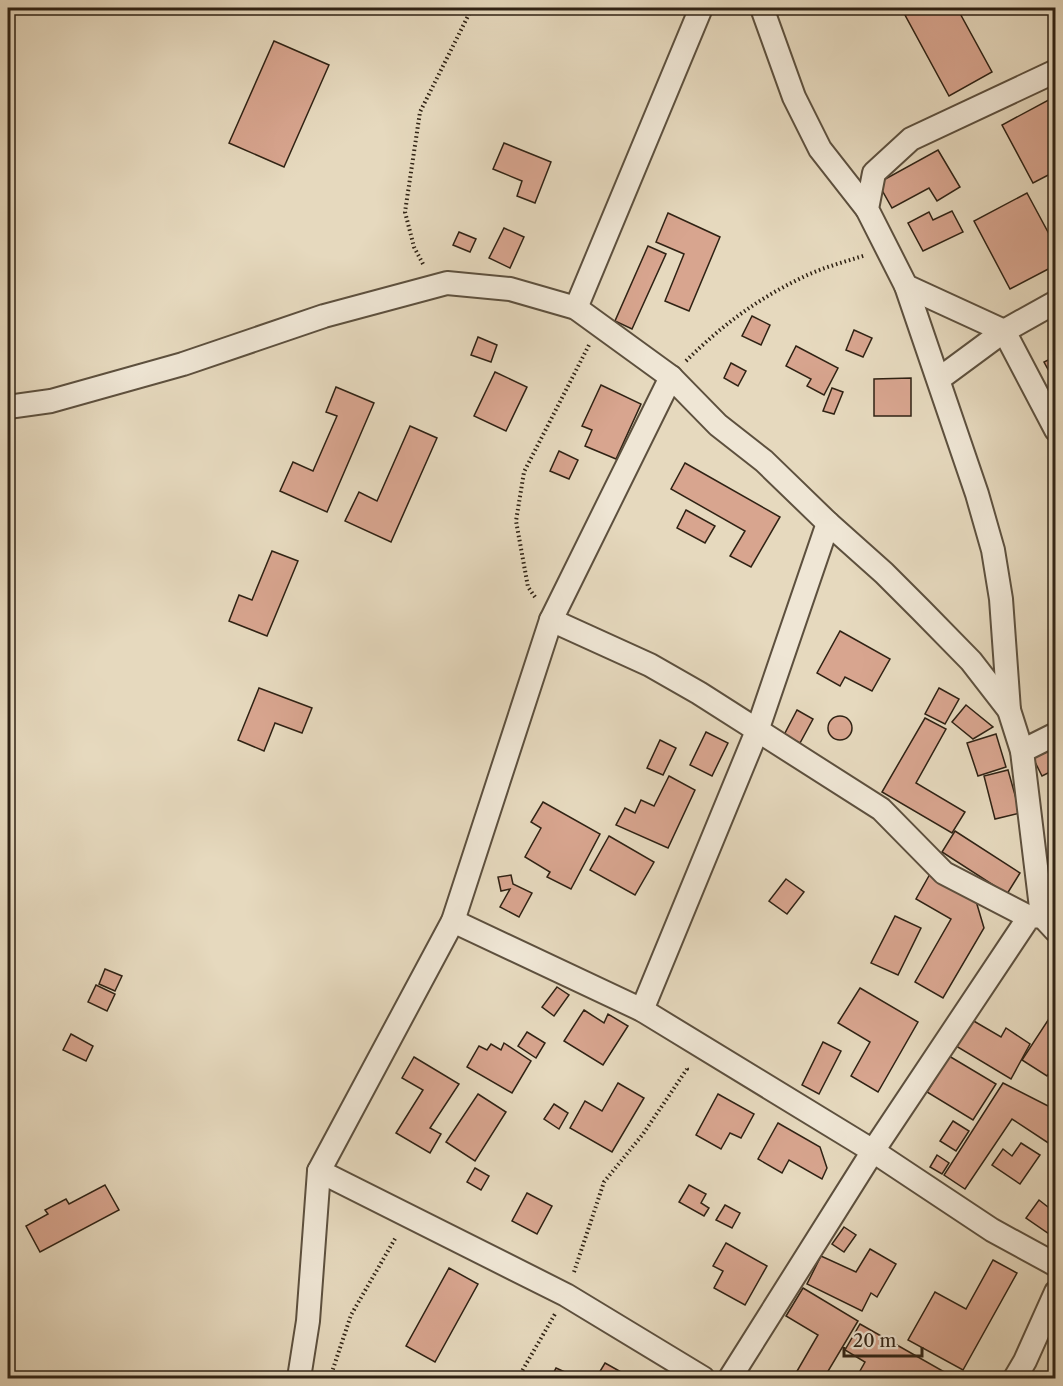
<svg xmlns="http://www.w3.org/2000/svg" width="1063" height="1386" viewBox="0 0 1063 1386" font-family="'Libre Caslon Text',serif">
	<rect width="100%" height="100%" fill="#e6d9be"/>
	<filter id="stains"><feTurbulence type="fractalNoise" baseFrequency=".00333" numOctaves="4"/><feColorMatrix values="0 0 0 0 .2 0 0 0 0 .09 0 0 0 0 .02 0 0 0 .5 -.17"/></filter>
	<radialGradient id="worn" r=".72"><stop offset=".6" stop-color="#630" stop-opacity="0"/><stop offset="1" stop-color="#630" stop-opacity=".3"/></radialGradient>
	<g fill="#d8a58f" stroke="#2f2214" stroke-width="1.5">
		<path d="M920,8H957L992,72L949,96L905,15Z"/>
		<path d="M274,41L329,65L284,167L229,143Z"/>
		<path d="M1056,96V171L1033,183L1002,125Z"/>
		<path d="M504,143L551,162L535,203L517,196L522,181L493,169Z"/>
		<path d="M938,150L960,187L937,201L929,188L892,208L878,183Z"/>
		<path d="M1027,193L1056,247V265L1010,289L974,221Z"/>
		<path d="M952,211L963,232L923,251L908,223L929,212L933,220Z"/>
		<path d="M668,213L720,237L689,311L665,301L684,254L656,242Z"/>
		<path d="M504,228L524,237L510,268L489,258Z"/>
		<path d="M459,232L476,239L470,252L453,245Z"/>
		<path d="M648,246L666,254L632,329L615,321Z"/>
		<path d="M752,316L770,325L761,345L742,336Z"/>
		<path d="M854,330L872,338L863,357L846,350Z"/>
		<path d="M478,337L497,345L491,362L471,355Z"/>
		<path d="M796,346L838,368L824,395L807,386L811,379L786,366Z"/>
		<path d="M1056,356V384L1044,362Z"/>
		<path d="M731,363L746,371L738,386L724,378Z"/>
		<path d="M495,372L527,387L506,431L474,416Z"/>
		<path d="M911,378V416H874V379Z"/>
		<path d="M601,385L641,404L616,459L585,446L592,430L582,426Z"/>
		<path d="M336,387L374,403L327,512L280,491L293,462L313,471L337,416L326,412Z"/>
		<path d="M832,388L843,392L834,414L823,411Z"/>
		<path d="M410,426L437,438L391,542L345,521L359,492L377,501Z"/>
		<path d="M559,451L578,460L569,479L550,471Z"/>
		<path d="M685,463L780,517L751,567L730,556L745,531L671,489Z"/>
		<path d="M686,510L715,526L705,543L677,528Z"/>
		<path d="M272,551L298,561L267,636L229,621L239,595L252,600Z"/>
		<path d="M840,631L890,659L872,691L845,677L840,686L817,673Z"/>
		<path d="M259,688L312,708L302,733L275,723L264,751L238,740Z"/>
		<path d="M939,688L959,699L945,724L925,714Z"/>
		<path d="M966,705L993,727L973,739L952,722Z"/>
		<path d="M797,710L813,719L800,743L784,735Z"/>
		<circle cx="840" cy="728" r="12"/>
		<path d="M925,718L946,729L916,783L965,812L952,833L882,792Z"/>
		<path d="M706,732L728,743L712,776L690,765Z"/>
		<path d="M996,734L1006,767L978,776L967,743Z"/>
		<path d="M660,740L676,748L663,775L647,768Z"/>
		<path d="M1056,748V769L1042,776L1033,758Z"/>
		<path d="M1008,770L1020,813L995,819L984,776Z"/>
		<path d="M669,776L695,790L668,848L616,825L625,808L635,813L641,800L654,806Z"/>
		<path d="M543,802L600,834L571,889L547,877L550,872L525,857L541,828L531,822Z"/>
		<path d="M955,831L1020,873L1007,894L942,852Z"/>
		<path d="M609,836L654,862L635,895L590,870Z"/>
		<path d="M930,874L976,901L984,928L943,998L915,982L951,919L916,899Z"/>
		<path d="M511,875L513,884L532,893L519,917L500,907L510,889L501,891L498,877Z"/>
		<path d="M786,879L804,892L787,914L769,901Z"/>
		<path d="M895,916L921,928L898,975L871,963Z"/>
		<path d="M105,969L122,976L115,991L99,984Z"/>
		<path d="M96,985L115,994L107,1011L88,1002Z"/>
		<path d="M557,987L569,995L554,1016L542,1007Z"/>
		<path d="M860,988L918,1022L878,1092L851,1076L870,1042L838,1023Z"/>
		<path d="M1056,1008V1063L1047,1076L1022,1060Z"/>
		<path d="M584,1010L604,1023L608,1014L628,1026L603,1065L564,1041Z"/>
		<path d="M972,1020L1001,1037L1006,1028L1030,1044L1011,1079L956,1046Z"/>
		<path d="M527,1032L545,1043L536,1058L518,1046Z"/>
		<path d="M71,1034L93,1046L86,1061L63,1050Z"/>
		<path d="M823,1042L841,1051L819,1094L802,1085Z"/>
		<path d="M504,1043L531,1061L512,1093L467,1067L479,1046L487,1050L491,1044L501,1050Z"/>
		<path d="M949,1056L996,1084L973,1120L927,1092Z"/>
		<path d="M414,1057L459,1084L430,1128L441,1134L430,1153L396,1133L423,1090L402,1078Z"/>
		<path d="M618,1083L644,1098L612,1152L570,1128L585,1101L602,1111Z"/>
		<path d="M1003,1083L1056,1110V1148L1012,1119L965,1189L944,1175Z"/>
		<path d="M478,1094L506,1112L475,1161L446,1142Z"/>
		<path d="M718,1094L754,1114L741,1138L730,1133L721,1149L696,1135Z"/>
		<path d="M554,1104L568,1113L559,1129L544,1119Z"/>
		<path d="M953,1121L969,1131L956,1151L940,1141Z"/>
		<path d="M778,1123L820,1147L827,1168L822,1179L789,1160L782,1173L758,1159Z"/>
		<path d="M1021,1143L1040,1155L1020,1184L992,1165L1003,1149L1012,1156Z"/>
		<path d="M937,1155L949,1163L942,1174L930,1167Z"/>
		<path d="M475,1168L489,1176L481,1190L467,1182Z"/>
		<path d="M105,1185L119,1210L40,1252L26,1226L48,1214L45,1210L66,1199L69,1204Z"/>
		<path d="M689,1185L706,1194L701,1203L709,1208L704,1216L679,1202Z"/>
		<path d="M527,1193L552,1206L537,1234L512,1221Z"/>
		<path d="M1056,1195V1237L1055,1238L1026,1218L1039,1200L1048,1207Z"/>
		<path d="M725,1205L740,1213L732,1228L716,1220Z"/>
		<path d="M844,1227L856,1235L844,1252L832,1244Z"/>
		<path d="M726,1243L767,1266L745,1305L714,1288L723,1271L713,1266Z"/>
		<path d="M870,1249L896,1264L877,1297L871,1293L862,1311L807,1284L821,1256L856,1272Z"/>
		<path d="M993,1260L1017,1273L963,1370L908,1340L935,1292L966,1309Z"/>
		<path d="M449,1268L478,1284L435,1362L406,1346Z"/>
		<path d="M803,1288L858,1321L824,1378H793L818,1335L786,1316Z"/>
		<path d="M860,1324L955,1378H892L889,1377L888,1378H856L865,1362L845,1350Z"/>
		<path d="M605,1363L630,1377L629,1378H596Z"/>
		<path d="M556,1368L574,1376L573,1378H551Z"/>
	</g>
	<g fill="none" stroke-linecap="round" stroke-linejoin="round">
		<defs>
			<g id="minor">
				<path d="M762,8L794,97L820,149L867,209"/>
				<path d="M1056,71L911,139L874,173L867,209L906,286L1004,331L1056,430"/>
				<path d="M906,286L977,494L993,550L1001,599L1009,710"/>
				<path d="M576,308L701,8"/>
				<path d="M939,379L1004,331L1056,302"/>
				<path d="M8,407L51,401L183,364L324,316L447,283L510,289L576,308L671,377L718,425L764,461L828,523L884,573L921,610L971,661L1009,710L1022,751L1042,916L1056,931"/>
				<path d="M551,620L650,665L699,693L881,809L944,873L1029,917"/>
				<path d="M1022,751L1056,734"/>
				<path d="M453,921L642,1010L873,1151L992,1230L1056,1265"/>
				<path d="M642,1010L757,731L828,523"/>
				<path d="M319,1171L566,1295L703,1378"/>
				<path d="M299,1378L308,1321L319,1171L453,921L551,620L671,377"/>
				<path d="M730,1378L873,1151L1029,917L1042,916"/>
				<path d="M1015,1378L1025,1361L1056,1292"/>
			</g>
		</defs>
		<use href="#minor" stroke="#5d503e" stroke-width="26"/>
		<g stroke="#2f2214" stroke-width="4" stroke-dasharray="1.5 3" stroke-linecap="butt">
			<path d="M423,264L414,247L405,212L420,112L472,8"/>
			<path d="M686,361C721,326 756,300 801,278C821,268 844,262 866,255"/>
			<path d="M535,597L528,587L516,521L524,472L589,345"/>
			<path d="M574,1272L604,1182L643,1134L687,1069L685,1067"/>
			<path d="M330,1378L351,1315L396,1237"/>
			<path d="M518,1378L555,1314"/>
		</g>
		<use href="#minor" stroke="#efe6d5" stroke-width="22"/>
	</g>
	<rect width="1063" height="1386" fill="none" stroke="#e6d9be" stroke-width="30"/>
	<rect x="9" y="9" width="1045" height="1368" fill="none" stroke="#2f2214" stroke-width="3"/>
	<rect x="15" y="15" width="1033" height="1356" fill="none" stroke="#2f2214" stroke-width="1.5"/>
	<path d="M844 1347v9h78v-9" fill="none" stroke="#2f2214" stroke-width="3"/>
	<text x="853" y="1347" font-size="18" fill="#2f2214" stroke="#efe6d5" stroke-width="4.5" paint-order="stroke">20 m</text>
	<rect width="100%" height="100%" filter="url(#stains)"/>
	<rect width="100%" height="100%" fill="url(#worn)"/>
</svg>
